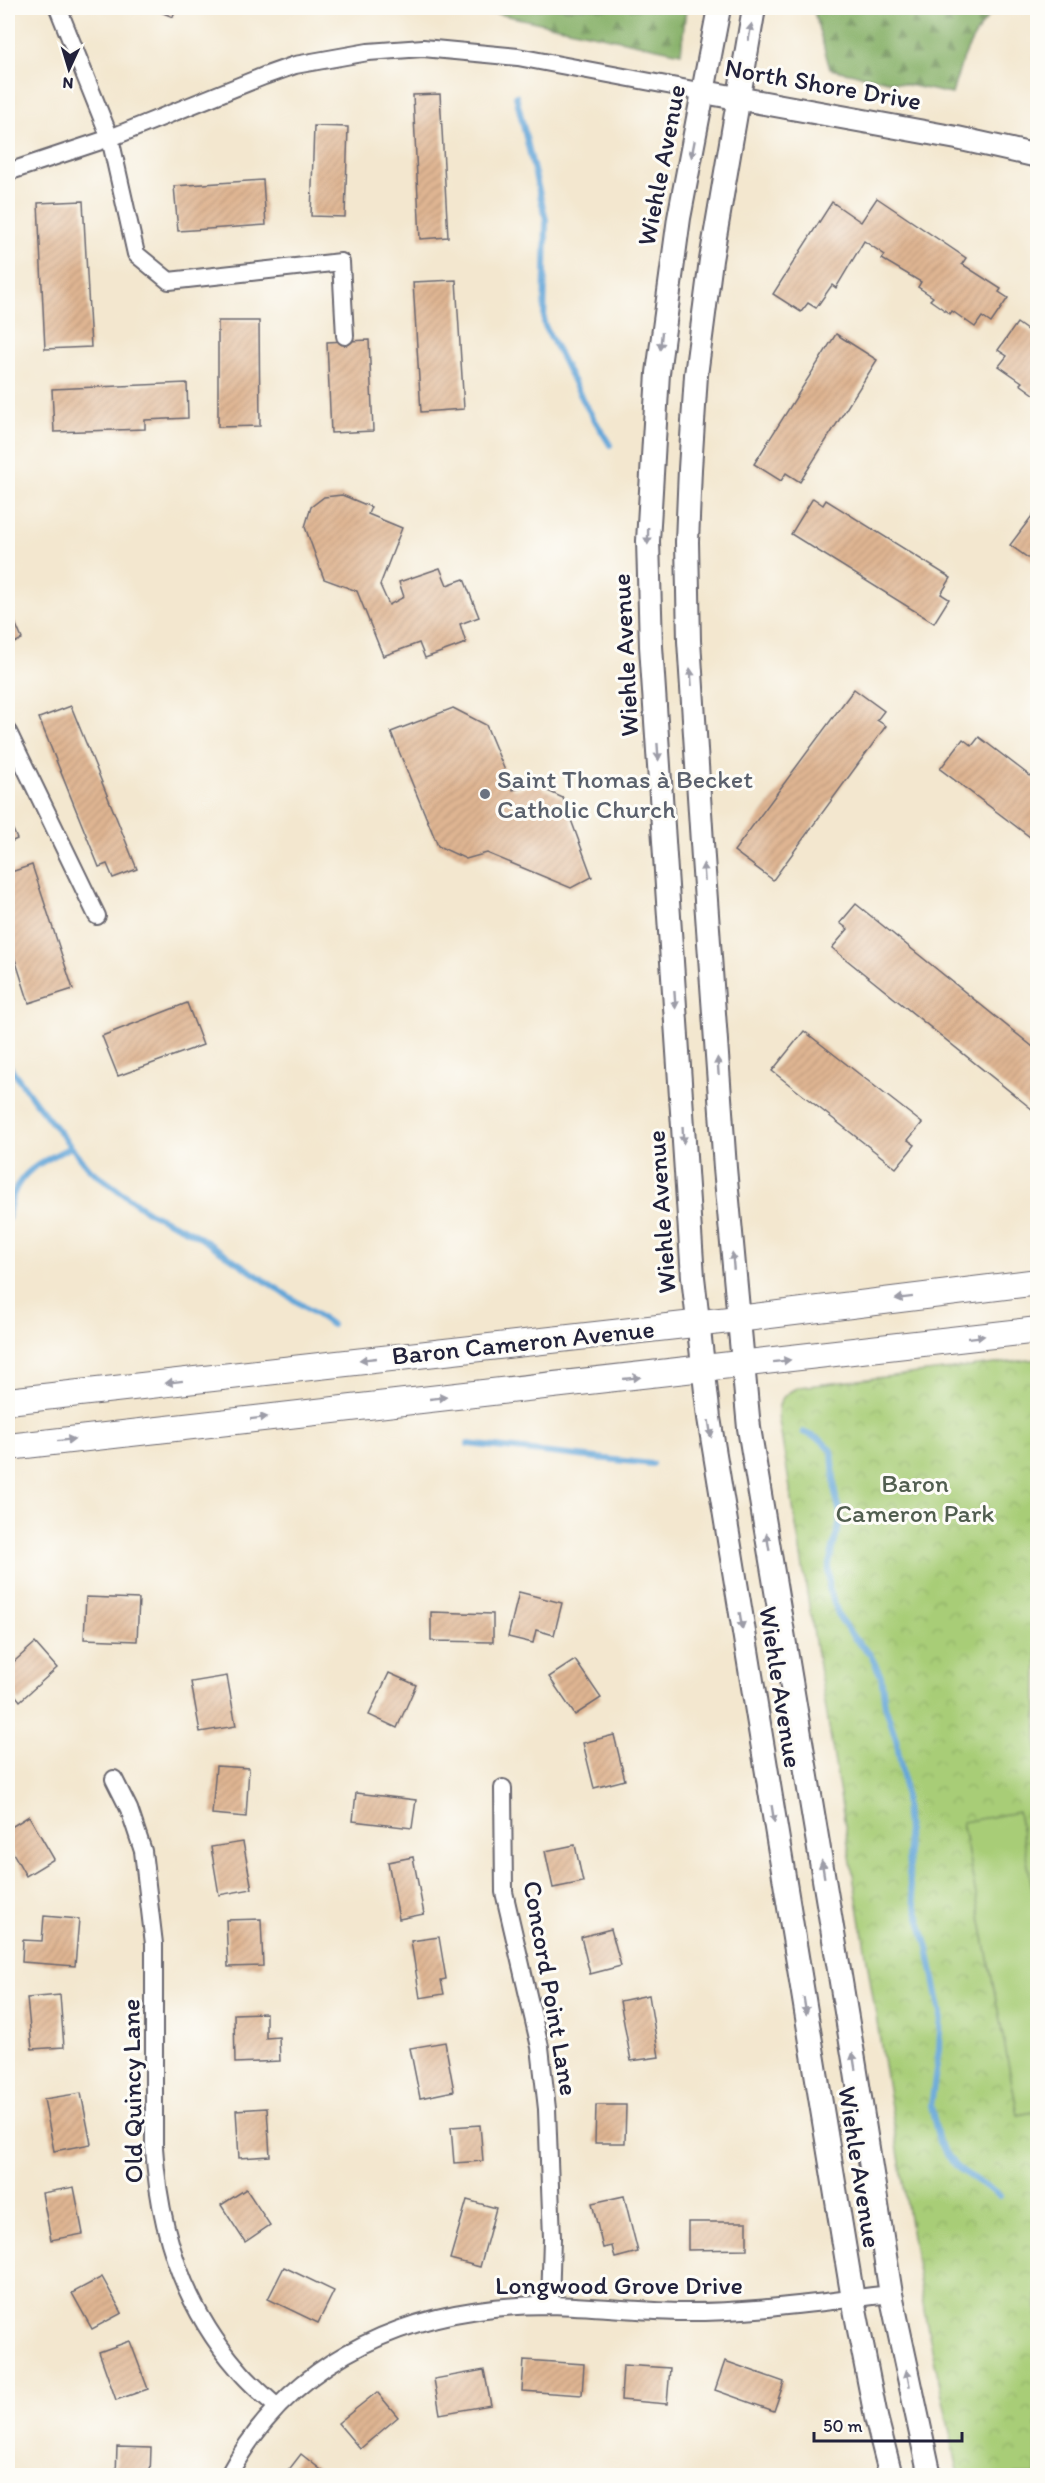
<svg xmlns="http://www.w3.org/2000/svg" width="1045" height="2483" viewBox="0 0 1045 2483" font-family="Itim,sans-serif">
	<defs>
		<pattern id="forest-firs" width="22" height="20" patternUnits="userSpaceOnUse" patternTransform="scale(1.5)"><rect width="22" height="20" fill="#86b068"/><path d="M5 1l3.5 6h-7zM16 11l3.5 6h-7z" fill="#6d8f57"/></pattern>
		<pattern id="park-crowns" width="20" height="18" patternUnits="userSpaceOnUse" patternTransform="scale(1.5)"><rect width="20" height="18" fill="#a8cd77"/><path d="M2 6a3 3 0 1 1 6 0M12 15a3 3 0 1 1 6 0" fill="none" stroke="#90b068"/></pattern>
		<pattern id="building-hatch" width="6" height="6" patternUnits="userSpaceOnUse" patternTransform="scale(1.5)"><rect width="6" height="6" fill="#dfb592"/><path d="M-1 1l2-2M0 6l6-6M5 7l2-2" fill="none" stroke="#bf9b7f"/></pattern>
	</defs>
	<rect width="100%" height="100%" fill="#fdfcf7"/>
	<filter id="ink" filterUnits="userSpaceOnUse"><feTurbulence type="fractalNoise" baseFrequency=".0167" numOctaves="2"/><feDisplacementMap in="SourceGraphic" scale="12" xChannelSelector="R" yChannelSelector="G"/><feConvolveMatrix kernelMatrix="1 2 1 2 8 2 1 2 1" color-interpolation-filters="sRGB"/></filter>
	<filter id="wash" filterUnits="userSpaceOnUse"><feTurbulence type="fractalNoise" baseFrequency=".008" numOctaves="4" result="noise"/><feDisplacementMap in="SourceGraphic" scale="24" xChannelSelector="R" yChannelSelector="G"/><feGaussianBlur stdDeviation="1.35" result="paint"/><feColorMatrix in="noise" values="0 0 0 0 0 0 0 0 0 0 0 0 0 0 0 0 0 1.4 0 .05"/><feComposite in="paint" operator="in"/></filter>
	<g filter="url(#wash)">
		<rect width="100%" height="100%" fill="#f3e7cf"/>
		<g fill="url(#forest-firs)" stroke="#546952" stroke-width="1.5">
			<path d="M489,8H686L681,53L489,12Z"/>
			<path d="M813,8H995C970,38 962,57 952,94L830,69Z"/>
		</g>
		<path fill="url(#park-crowns)" stroke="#657859" stroke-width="1.5" d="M1037,1359V2475H959L925,2316L778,1415C778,1399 785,1393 799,1387Z"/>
		<path fill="#a8cd77" stroke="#657859" stroke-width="1.5" d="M1018,1812L1037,1913L1038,2111L1018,2115L962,1822Z"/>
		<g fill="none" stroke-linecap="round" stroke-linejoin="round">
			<g stroke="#64a6d8" stroke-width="6">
				<path d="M516,96L546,220L544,324L585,404L610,445"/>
				<path d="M8,1064L36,1103L88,1168L148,1212L193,1233L332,1325"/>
				<path d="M8,1219C12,1174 34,1166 71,1147"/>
				<path d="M803,1432L821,1440L832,1451L835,1493L841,1517L829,1564V1588L839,1617L854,1638L870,1654L881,1676L885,1705L896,1739L904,1783L910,1886L928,1948L941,2014L939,2049L931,2106L939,2142L955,2166L1000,2196"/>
				<path d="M468,1444L652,1464"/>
			</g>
		</g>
		<g id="blocks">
			<g fill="url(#building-hatch)">
				<path d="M157,8H180L179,12L175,10L173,17L156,10Z"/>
				<path d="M1038,56V70L1037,71L1033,58Z"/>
				<path d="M440,94L448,237L420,239L413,95Z"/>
				<path d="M314,126L348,127L345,217L311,216Z"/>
				<path d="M263,180L266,225L178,231L174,186Z"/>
				<path d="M877,198L966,258L962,264L1001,289L999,292L1008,298L991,323L982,317L975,327L952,311L950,314L930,300L933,297L918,287L921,282L882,259L885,255L864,241L836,288L832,285L816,308L808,303L801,312L773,294L832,202L861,222Z"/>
				<path d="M83,201L91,347L45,349L38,203Z"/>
				<path d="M456,280L464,409L421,412L413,282Z"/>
				<path d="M218,321H259L260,426L218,427Z"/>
				<path d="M1017,323L1038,338V397L1020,384L1022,382L999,366L1007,356L998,350Z"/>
				<path d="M836,334L877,360L800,482L786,473L781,481L754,464Z"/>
				<path d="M369,340L373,431L331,433L327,342Z"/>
				<path d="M187,383L188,418L145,420V429L54,432L52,389Z"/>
				<path d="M342,495L371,507L368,514L402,528L380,585L389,605L404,597L399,582L440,568L447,585L464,579L479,617L460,624L466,643L425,658L419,643L383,656L357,591L324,579L305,527L311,507L324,497Z"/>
				<path d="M813,498L823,505L826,500L951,578L941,594L949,599L934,623L791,534Z"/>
				<path d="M1035,512L1038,514V565L1010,545Z"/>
				<path d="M8,606L22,639L8,646Z"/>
				<path d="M854,689L884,711L877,720L886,726L773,880L734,851Z"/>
				<path d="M71,706L137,869L113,878L107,864L99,867L39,718Z"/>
				<path d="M453,708L486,725L513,790L535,785L563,798L592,877L571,888L487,853L466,859L438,846L391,732Z"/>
				<path d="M979,737L1038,782V843L940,769L963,739L972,746Z"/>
				<path d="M8,818L17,839L8,843Z"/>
				<path d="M32,865L73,989L29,1003L8,937V873Z"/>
				<path d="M856,904L1038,1051V1114L832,948L848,929L840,923Z"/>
				<path d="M187,1003L203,1045L118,1076L102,1036Z"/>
				<path d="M804,1031L922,1123L908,1140L915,1145L896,1168L772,1071Z"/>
				<path d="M519,1592L562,1603L554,1635L536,1630L533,1643L508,1637Z"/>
				<path d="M86,1597L139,1599L137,1641L84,1639Z"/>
				<path d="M431,1612L493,1614V1642L431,1641Z"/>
				<path d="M35,1643L57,1668L20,1701L8,1686V1667Z"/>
				<path d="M575,1660L601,1698L575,1715L549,1677Z"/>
				<path d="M389,1673L416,1685L397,1728L369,1715Z"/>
				<path d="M227,1676L236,1726L200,1732L191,1682Z"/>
				<path d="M614,1735L625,1780L594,1788L583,1743Z"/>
				<path d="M216,1766L249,1768L246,1817L212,1814Z"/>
				<path d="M356,1793L416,1800L412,1828L353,1821Z"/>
				<path d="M29,1816L54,1859L26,1876L8,1844V1829Z"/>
				<path d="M243,1842L252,1889L219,1895L211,1847Z"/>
				<path d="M575,1845L583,1882L553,1888L545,1851Z"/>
				<path d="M413,1857L424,1914L399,1919L388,1862Z"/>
				<path d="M44,1916L79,1919L75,1966L22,1962L23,1940L42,1941Z"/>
				<path d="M261,1919L263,1966L228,1967L226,1920Z"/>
				<path d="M611,1929L621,1966L590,1974L581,1937Z"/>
				<path d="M439,1937L446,1979L441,1980L444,1994L420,1998L411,1941Z"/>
				<path d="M60,1995L64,2047L32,2049L27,1998Z"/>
				<path d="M649,1995L659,2057L631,2061L620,2001Z"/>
				<path d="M266,2013V2038L279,2037L280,2061L235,2063L234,2014Z"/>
				<path d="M445,2042L454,2091L420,2098L410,2048Z"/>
				<path d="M81,2093L91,2144L54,2151L44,2099Z"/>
				<path d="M596,2105H626L625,2143H595Z"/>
				<path d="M267,2108L270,2156L239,2158L236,2110Z"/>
				<path d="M480,2125L483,2161L454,2163L451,2127Z"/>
				<path d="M74,2187L83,2234L51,2240L42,2193Z"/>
				<path d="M246,2189L270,2225L245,2242L221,2205Z"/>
				<path d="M624,2196L638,2252L615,2258L612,2246L603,2248L592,2203Z"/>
				<path d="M467,2200L496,2208L480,2267L450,2259Z"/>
				<path d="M688,2222H747V2249L688,2250Z"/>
				<path d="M284,2267L334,2291L318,2323L268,2299Z"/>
				<path d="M102,2277L122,2313L92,2329L72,2293Z"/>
				<path d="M130,2341L148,2389L116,2400L99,2352Z"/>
				<path d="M524,2360L584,2364L582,2395L522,2391Z"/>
				<path d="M725,2361L784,2382L774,2411L715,2390Z"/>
				<path d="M623,2365L670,2368L667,2404L621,2400Z"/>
				<path d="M484,2370L491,2405L440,2414L434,2379Z"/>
				<path d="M377,2392L398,2417L360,2449L338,2423Z"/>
				<path d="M117,2447L151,2448L150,2476H116Z"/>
				<path d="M301,2454L325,2473L323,2476H284Z"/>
			</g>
		</g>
	</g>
	<g filter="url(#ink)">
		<use href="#blocks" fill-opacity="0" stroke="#6b676f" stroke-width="1.5"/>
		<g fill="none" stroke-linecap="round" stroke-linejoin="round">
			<defs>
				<g id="street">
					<path d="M58,8L110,138L136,254L169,281L341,262L345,336"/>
					<path d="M8,172L110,138L264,76L295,65L368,52L423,48L518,57L704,92"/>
					<path d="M8,732L97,916"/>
					<path d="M114,1779L129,1809L143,1851L154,1944V2147C159,2229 183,2306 238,2369C249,2383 264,2395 277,2407"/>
					<path d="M503,1788L504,1892L540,2047L547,2109L552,2238L550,2305"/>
					<path d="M228,2476C294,2353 417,2305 551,2305C594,2306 636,2311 678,2312C750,2313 820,2302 891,2294"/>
				</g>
				<g id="secondary">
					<path d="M719,8L679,218L658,373L648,541L651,646L693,1277L709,1418L853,2299L876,2417L891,2476"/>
					<path d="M754,8L711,260L696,375L690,469L687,542L689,641L703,858L725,1168L749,1428L855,2066L891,2294L930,2476"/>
					<path d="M704,92L957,138L1038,156"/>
				</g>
				<g id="primary">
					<path d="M8,1401L738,1319L1038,1282"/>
					<path d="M8,1447C351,1407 694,1372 1038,1330"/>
				</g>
			</defs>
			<use href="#street" stroke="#6b676f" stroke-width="20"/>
			<use href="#secondary" stroke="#6b676f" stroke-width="26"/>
			<use href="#primary" stroke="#6b676f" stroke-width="28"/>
			<use href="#street" stroke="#fff" stroke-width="16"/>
			<use href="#secondary" stroke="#fff" stroke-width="22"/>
			<use href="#primary" stroke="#fff" stroke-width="26"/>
		</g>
		<defs><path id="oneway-solid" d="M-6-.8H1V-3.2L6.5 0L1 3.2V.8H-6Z" transform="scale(1.5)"/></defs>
		<g fill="#9c9ca7">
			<use href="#oneway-solid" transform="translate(750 32) rotate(-80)"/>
			<use href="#oneway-solid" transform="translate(693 149) rotate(101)"/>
			<use href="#oneway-solid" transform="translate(661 341) rotate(96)"/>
			<use href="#oneway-solid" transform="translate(648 536) rotate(91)"/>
			<use href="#oneway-solid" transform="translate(691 677) rotate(-94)"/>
			<use href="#oneway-solid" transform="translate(658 752) rotate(86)"/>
			<use href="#oneway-solid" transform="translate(704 872) rotate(-94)"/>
			<use href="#oneway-solid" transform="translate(675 1000) rotate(86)"/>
			<use href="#oneway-solid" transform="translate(718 1066) rotate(-94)"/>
			<use href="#oneway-solid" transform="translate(683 1135) rotate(87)"/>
			<use href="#oneway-solid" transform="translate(733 1261) rotate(-95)"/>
			<use href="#oneway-solid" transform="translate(904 1298) rotate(173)"/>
			<use href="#oneway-solid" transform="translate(976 1337) rotate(-7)"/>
			<use href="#oneway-solid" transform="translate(368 1359) rotate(174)"/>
			<use href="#oneway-solid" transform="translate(782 1361) rotate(-7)"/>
			<use href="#oneway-solid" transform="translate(632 1378) rotate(-6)"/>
			<use href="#oneway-solid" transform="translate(174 1382) rotate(173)"/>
			<use href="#oneway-solid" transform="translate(438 1398) rotate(-6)"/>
			<use href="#oneway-solid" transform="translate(259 1418) rotate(-7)"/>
			<use href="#oneway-solid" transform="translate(710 1429) rotate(81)"/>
			<use href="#oneway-solid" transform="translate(66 1440) rotate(-7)"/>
			<use href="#oneway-solid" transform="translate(768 1542) rotate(-99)"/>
			<use href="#oneway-solid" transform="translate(741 1621) rotate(81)"/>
			<use href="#oneway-solid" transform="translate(773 1814) rotate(81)"/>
			<use href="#oneway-solid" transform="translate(823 1869) rotate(-99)"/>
			<use href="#oneway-solid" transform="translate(805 2006) rotate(81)"/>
			<use href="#oneway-solid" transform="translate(854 2061) rotate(-99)"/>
			<use href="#oneway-solid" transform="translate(908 2378) rotate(-101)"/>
		</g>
	</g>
	<circle fill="#6b7280" stroke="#fdfcf7" stroke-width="2" cx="485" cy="794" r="6"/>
	<g text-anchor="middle" stroke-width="6" stroke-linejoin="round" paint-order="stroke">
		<g font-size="26" fill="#22223b" stroke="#fdfcf7">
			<text transform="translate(823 84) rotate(10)" y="9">North Shore Drive</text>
			<text transform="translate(661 165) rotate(-79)" y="9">Wiehle Avenue</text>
			<text transform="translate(625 655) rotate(-93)" y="9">Wiehle Avenue</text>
			<text transform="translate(661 1212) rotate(-94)" y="9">Wiehle Avenue</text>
			<text transform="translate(523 1342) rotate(-6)" y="9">Baron Cameron Avenue</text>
			<text transform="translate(781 1687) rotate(81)" y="9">Wiehle Avenue</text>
			<text transform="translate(551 1988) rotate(80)" y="9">Concord Point Lane</text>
			<text transform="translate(132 2091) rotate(-91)" y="9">Old Quincy Lane</text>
			<text transform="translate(860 2167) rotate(81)" y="9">Wiehle Avenue</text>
			<text x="619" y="2294">Longwood Grove Drive</text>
		</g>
		<g font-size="26" fill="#5b616d" stroke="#fdfcf7" text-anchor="start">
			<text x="497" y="788">Saint Thomas à Becket<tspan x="497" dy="30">Catholic Church</tspan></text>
		</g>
		<g font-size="26" fill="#515e50" stroke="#fdfcf7">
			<text x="915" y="1492">Baron<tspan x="915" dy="30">Cameron Park</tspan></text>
		</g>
	</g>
	<rect width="1045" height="2483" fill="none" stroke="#fdfcf7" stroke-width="30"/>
	<g transform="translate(69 69) rotate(184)" stroke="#fdfcf7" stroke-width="4.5" paint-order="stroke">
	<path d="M0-4.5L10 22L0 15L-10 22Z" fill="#22223b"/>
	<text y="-9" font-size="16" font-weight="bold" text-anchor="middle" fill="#22223b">N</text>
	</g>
	<path d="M814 2432v9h148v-9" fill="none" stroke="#22223b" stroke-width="3"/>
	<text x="823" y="2432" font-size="18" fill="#22223b" stroke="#fdfcf7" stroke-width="4.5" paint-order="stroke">50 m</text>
</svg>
